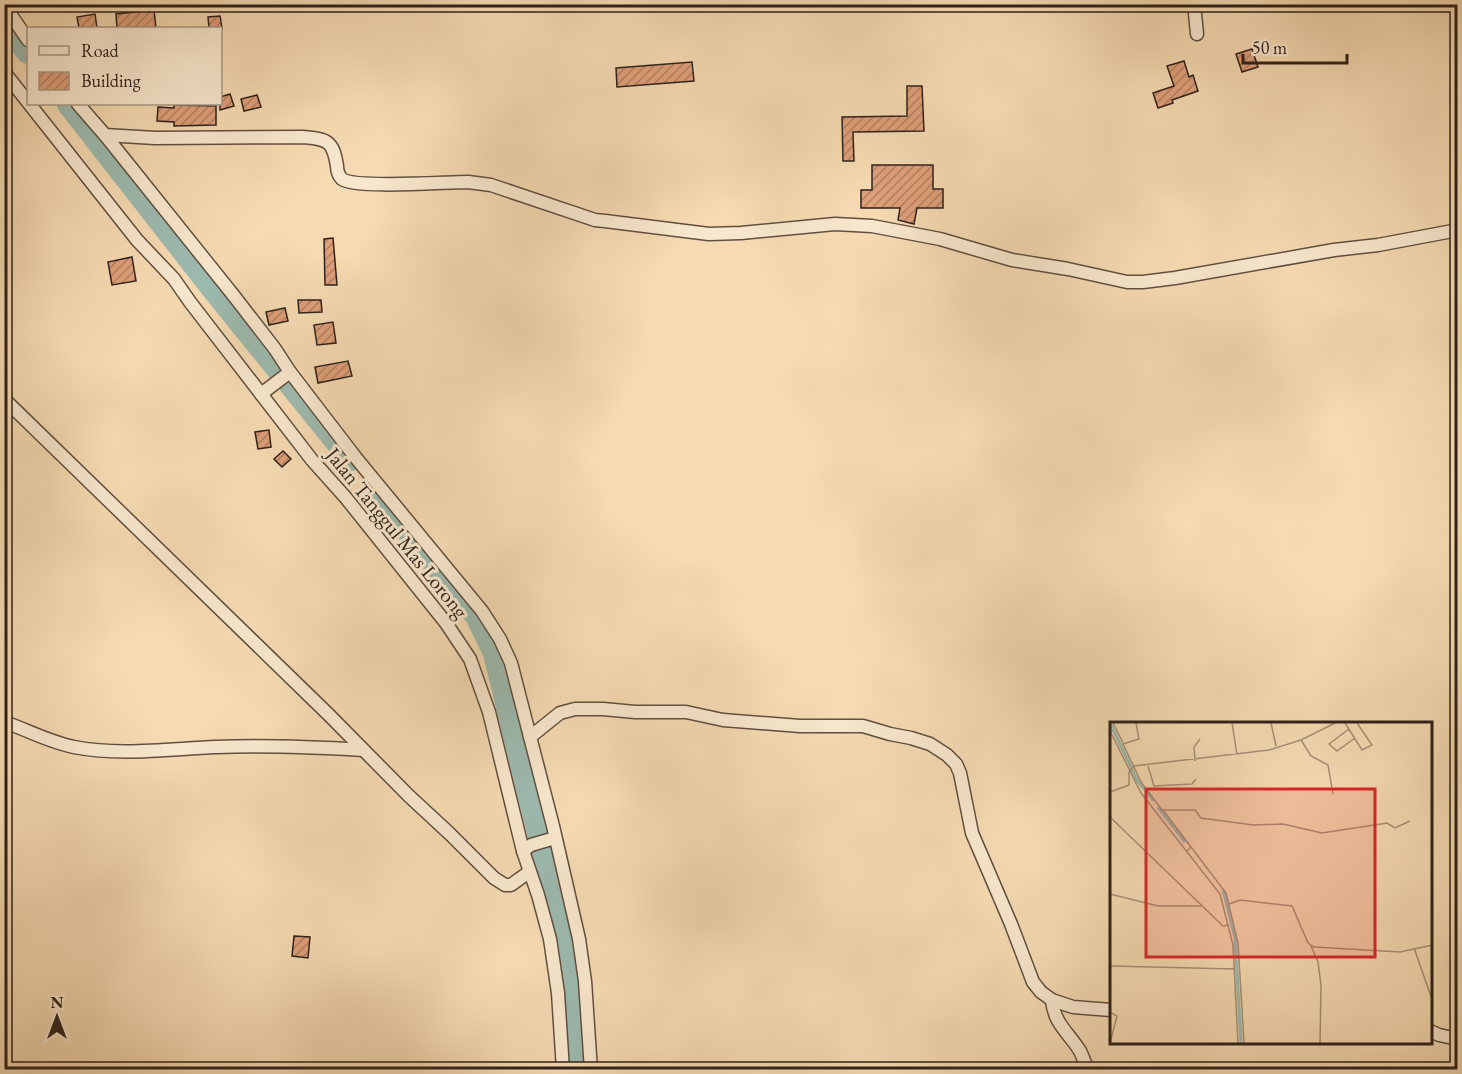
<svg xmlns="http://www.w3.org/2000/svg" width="1462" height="1074" viewBox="0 0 1462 1074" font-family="'EB Garamond',serif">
	<defs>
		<pattern id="building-hatch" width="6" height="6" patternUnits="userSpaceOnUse" patternTransform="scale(1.5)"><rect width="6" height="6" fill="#de9f79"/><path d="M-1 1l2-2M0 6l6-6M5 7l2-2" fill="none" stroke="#b48162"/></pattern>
	</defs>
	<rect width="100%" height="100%" fill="#f5dab2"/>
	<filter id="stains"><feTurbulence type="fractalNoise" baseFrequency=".00333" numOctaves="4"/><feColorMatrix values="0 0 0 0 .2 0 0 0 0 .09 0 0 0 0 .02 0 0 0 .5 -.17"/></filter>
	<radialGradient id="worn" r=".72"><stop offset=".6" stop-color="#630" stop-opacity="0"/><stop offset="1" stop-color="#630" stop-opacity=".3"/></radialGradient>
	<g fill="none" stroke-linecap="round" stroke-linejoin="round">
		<g stroke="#9cbaaf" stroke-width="24">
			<path d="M4,21L28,52"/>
			<path d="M69,104L211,286L351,459"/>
			<path d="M378,494L477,616L495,653L527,786L569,949L579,1070"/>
		</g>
	</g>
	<g fill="url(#building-hatch)" stroke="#2e211b" stroke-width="1.5">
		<path d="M154,10L156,28H117L116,14Z"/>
		<path d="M95,14L97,28H79L77,17Z"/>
		<path d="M220,16L222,28H209L208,17Z"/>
		<path d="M1252,49L1258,67L1242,72L1236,54Z"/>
		<path d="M1184,61L1189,77L1193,75L1198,91L1172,100L1173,103L1158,108L1153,93L1174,86L1167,66Z"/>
		<path d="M692,62L694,81L617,87L616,68Z"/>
		<path d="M907,86H922L924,131L853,132L854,161H843L842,117L907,116Z"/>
		<path d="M230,94L234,106L220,110V97Z"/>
		<path d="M257,95L261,107L244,111L241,99Z"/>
		<path d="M174,105L216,106V125L174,126V122L157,121L158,107L174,108Z"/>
		<path d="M872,165H933V189H943V208H917L914,224L898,220L900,208H861V190H872Z"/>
		<path d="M333,238L337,285H325L324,239Z"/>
		<path d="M132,257L136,281L112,285L108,262Z"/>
		<path d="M298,300H321L322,312L299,313Z"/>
		<path d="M285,308L288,321L269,325L266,312Z"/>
		<path d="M333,322L336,343L317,345L314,325Z"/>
		<path d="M348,361L352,376L318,383L315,367Z"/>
		<path d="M269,430L271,447L258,449L255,432Z"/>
		<path d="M283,451L291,459L282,467L274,459Z"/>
		<path d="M294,936L310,937L308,958L292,956Z"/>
	</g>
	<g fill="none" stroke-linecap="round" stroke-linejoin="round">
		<defs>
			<g id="minor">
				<path d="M1194,4L1197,34"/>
				<path d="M4,5L28,40"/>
				<path d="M4,72L137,240L174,279L190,302L312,460L346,498L446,623L470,659L489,712L523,851L538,895L550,939L558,993L563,1070"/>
				<path d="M78,104L105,135L155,138L303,137C328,139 333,141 337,166C337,171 338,175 342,179C356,189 446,182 468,182L491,185L595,220L605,221L709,234L741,233L835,224L872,226L940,239L1012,260L1068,269L1127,282H1143L1175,278L1334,250L1378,245L1458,230"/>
				<path d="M105,135L234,296L275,349L290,372L261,394"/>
				<path d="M290,372L356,458L482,611L500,639L511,663L553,826L579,939L585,981L591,1070"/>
				<path d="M4,399L328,714L409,796L450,834L494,878L505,885H511L529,872"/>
				<path d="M4,722C28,730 49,742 74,747C120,756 169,749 216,747C265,745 314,747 363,750"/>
				<path d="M530,737L560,713L575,709H603L635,712H686L723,720L800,726H863L890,734L911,738L930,744L947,755L956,764L960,773L972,833L1011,924L1033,982L1041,992L1052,1000L1073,1007L1111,1010"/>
				<path d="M523,851L531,845L555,838"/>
				<path d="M1052,1000C1054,1024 1069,1033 1080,1051C1083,1057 1085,1064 1088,1070"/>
				<path d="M1430,1031L1439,1035L1458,1039"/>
			</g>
		</defs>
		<use href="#minor" stroke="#604f41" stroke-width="15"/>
		<use href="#minor" stroke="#f8e7cd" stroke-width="12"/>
	</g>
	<g text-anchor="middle" stroke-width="6" stroke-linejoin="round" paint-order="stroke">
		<g font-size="21" fill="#2e211b" stroke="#f8e7cd">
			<text transform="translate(397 533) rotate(51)" y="7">Jalan Tanggul Mas Lorong</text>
		</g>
	</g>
	<g transform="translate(1110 722)">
		<rect width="322" height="322" fill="#f5dab2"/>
		<path fill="none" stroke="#9cbaaf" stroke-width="3" d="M0,1L27,58L44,79M48,85L75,120M113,168L125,216L131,321"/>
		<path fill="none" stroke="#a59076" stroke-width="1.5" d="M3,1L13,21M26,1L29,17L13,22L31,60L52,88H85L91,96L143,103L173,102L212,111L277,101L285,106L300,99M122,1L127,33M161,1L166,24M235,1L252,28L262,23L247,1M239,7L219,22L227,29L245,16M0,9L31,71L110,172L123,223L128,321M191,18L201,34L218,43L223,72M85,39L84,25L90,17M38,44L44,64L82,62L86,57M0,70L19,63V50L24,44L159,28L191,18L225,1M53,88L81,125L77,129M0,95L113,204L119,203M81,125L116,171L128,221L134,321M0,172L48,184H91M119,182L130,178L182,184L198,221L204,225L290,230L323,223M201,224L208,240L211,263L210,321M304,226L323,280M0,244L125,247M0,290L7,294L0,321"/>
		<path fill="#d62828" fill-opacity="0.15" stroke="#d62828" stroke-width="3" d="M36,67H265V235H36Z"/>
		<rect width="322" height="322" fill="none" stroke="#2e211b" stroke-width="3"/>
	</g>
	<rect width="1462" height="1074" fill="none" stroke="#f5dab2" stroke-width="24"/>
	<rect x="6" y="6" width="1450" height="1062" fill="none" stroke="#2e211b" stroke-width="3"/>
	<rect x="12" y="12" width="1438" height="1050" fill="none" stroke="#2e211b" stroke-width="1.5"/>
	<rect x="27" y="27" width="195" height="78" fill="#f8e7cd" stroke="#a79886" stroke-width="1.5"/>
	<rect x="39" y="46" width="30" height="9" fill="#f8e7cd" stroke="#a79886" stroke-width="1.5"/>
	<text x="81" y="57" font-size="18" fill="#2e211b">Road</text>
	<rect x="39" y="72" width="30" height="18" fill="url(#building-hatch)" stroke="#a79886" stroke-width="1.5"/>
	<text x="81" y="87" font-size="18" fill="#2e211b">Building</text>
	<g transform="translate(57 1017)" stroke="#f8e7cd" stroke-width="4.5" paint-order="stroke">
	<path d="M0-4.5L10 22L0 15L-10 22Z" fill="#2e211b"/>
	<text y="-9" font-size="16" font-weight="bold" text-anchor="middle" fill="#2e211b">N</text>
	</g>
	<path d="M1243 54v9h104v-9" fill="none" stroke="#2e211b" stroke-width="3"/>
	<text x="1252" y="54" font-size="18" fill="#2e211b" stroke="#f8e7cd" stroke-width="4.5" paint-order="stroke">50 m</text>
	<rect width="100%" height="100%" filter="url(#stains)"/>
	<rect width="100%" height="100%" fill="url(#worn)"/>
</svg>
